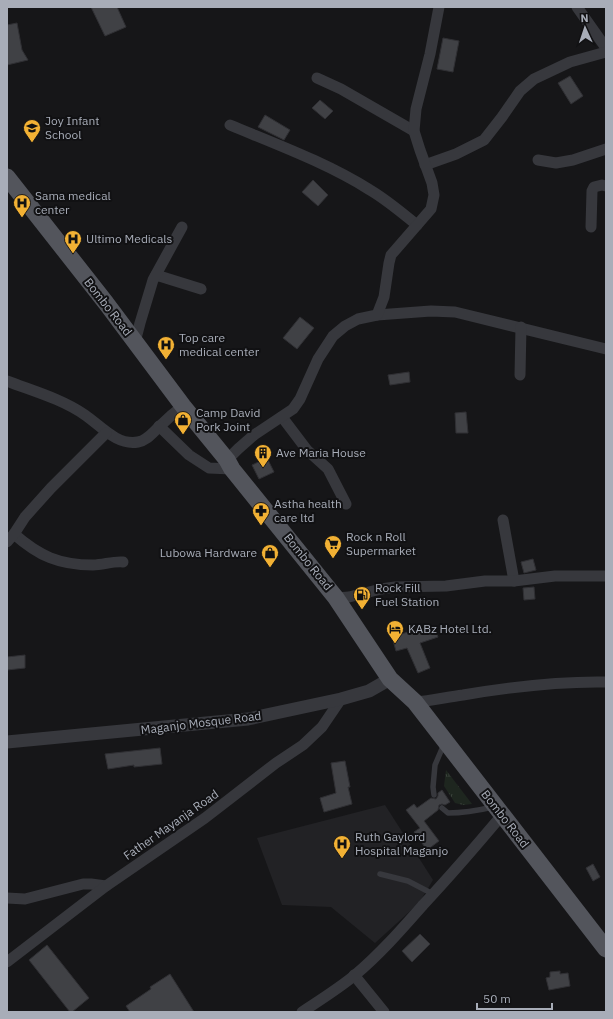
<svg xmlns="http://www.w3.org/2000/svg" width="613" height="1019" viewBox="0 0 613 1019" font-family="'IBM Plex Sans',sans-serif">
	<defs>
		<pattern id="grass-tufts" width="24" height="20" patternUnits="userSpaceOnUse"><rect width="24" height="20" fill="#1e261f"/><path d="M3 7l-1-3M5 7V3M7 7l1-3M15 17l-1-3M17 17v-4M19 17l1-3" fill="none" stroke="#3c433d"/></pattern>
	</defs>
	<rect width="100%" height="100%" fill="#161618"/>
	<path fill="#222225" d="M385,805L433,880L419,903L375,943L331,907L282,905L257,838Z"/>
	<path fill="url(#grass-tufts)" d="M446,770L472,804L463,805L455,803L444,786Z"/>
	<g fill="#404145" stroke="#303034">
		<path d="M91,7H117L126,27L105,36Z"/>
		<path d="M17,23L22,50L28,60L7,65V25Z"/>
		<path d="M443,38L459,41L453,72L437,69Z"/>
		<path d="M570,76L583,96L571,104L558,83Z"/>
		<path d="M320,100L333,111L325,119L312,108Z"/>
		<path d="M265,115L290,130L284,140L258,127Z"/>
		<path d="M313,180L328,195L318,206L302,192Z"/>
		<path d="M300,317L314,328L297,349L283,338Z"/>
		<path d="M409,372L410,382L390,385L388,375Z"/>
		<path d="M466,412L468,433H456L455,413Z"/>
		<path d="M267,458L274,472L259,479L252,465Z"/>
		<path d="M533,559L536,570L524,573L521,562Z"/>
		<path d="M534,587L535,599L524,600L523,588Z"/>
		<path d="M434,627L438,637L420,643L430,668L418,673L407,648L396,651L392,637L414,630L415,633Z"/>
		<path d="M25,655V668L7,670V657Z"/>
		<path d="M160,748L162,764L134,767V765L108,769L105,754Z"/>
		<path d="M345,761L350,787H348L352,804L324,812L320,798L336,793L331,763Z"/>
		<path d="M442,790L450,802L445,805L442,804L439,805L438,810L424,821L439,841L427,850L414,832L420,828L406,810L414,804L417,808L431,798L436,799L438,796V793Z"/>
		<path d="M593,864L600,877L593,881L586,868Z"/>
		<path d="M420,934L430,944L412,962L402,951Z"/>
		<path d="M47,945L89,998L72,1012H70L29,960Z"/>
		<path d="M560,971V974L568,973L570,986L549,990L546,978L550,977V972Z"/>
		<path d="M170,974L194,1012H130L126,1006L151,989L150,987Z"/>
	</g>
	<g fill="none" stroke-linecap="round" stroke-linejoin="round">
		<g stroke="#37383d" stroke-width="5.5">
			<path d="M434,795L433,787L435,765L444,744"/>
			<path d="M442,808L448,813C465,813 476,811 493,807"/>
			<path d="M380,874L408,881L433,894"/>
		</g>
		<g stroke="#37383d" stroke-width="11">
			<path d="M577,7L606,48"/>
			<path d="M317,78L341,89L414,131"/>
			<path d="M230,125C278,145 327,163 370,190C387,200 402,213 417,225"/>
			<path d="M538,160L556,163L573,160L606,149"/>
			<path d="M425,165L456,154L484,140L502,117L520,91L534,79L570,62L606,52"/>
			<path d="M591,227L592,191L594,187L602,185L606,186"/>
			<path d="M156,275L201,289"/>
			<path d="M377,315L431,311L455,312L606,349"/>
			<path d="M135,342L140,323L153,280L182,227"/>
			<path d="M520,375L521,327"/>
			<path d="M7,381C33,391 62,399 85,415C101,426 117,446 138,442C148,440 153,432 160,426C167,419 175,412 183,406"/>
			<path d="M282,417L307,450L328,469L346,504"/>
			<path d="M159,426L189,455L209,468L232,469"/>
			<path d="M227,460L238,449L254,435L293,409L300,399L318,359L333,336L345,326L358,319L377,315L384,297L389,263L391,255L431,209L434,195L432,183L420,150L414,131L416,109L430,54L439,7"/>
			<path d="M503,520L514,581"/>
			<path d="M14,534C39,556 59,565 93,565C103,565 113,561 123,562"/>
			<path d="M7,542L14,534L25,517L51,488L106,433"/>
			<path d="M336,598L349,597L381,589L395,587L446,586L485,581H514L555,576H606"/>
			<path d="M415,702C431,701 447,697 463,695C511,687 558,681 606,682"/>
			<path d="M7,898L25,899L83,884H91L106,886"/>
			<path d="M7,962L106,886L205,818L276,763L303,745L322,727L341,699"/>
			<path d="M354,975L384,1012"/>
			<path d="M302,1012C320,1000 338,989 355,975C380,954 401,930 423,905C450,876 476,846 502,815"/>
		</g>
		<path stroke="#37383d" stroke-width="13" d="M7,742L248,719L341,699L369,691L390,679"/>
		<path stroke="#53555c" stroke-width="17" d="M7,177L106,303L183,406L227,460L232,469L336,598L390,679L415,702L606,949"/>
	</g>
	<defs>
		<symbol id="school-pin" viewBox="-11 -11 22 30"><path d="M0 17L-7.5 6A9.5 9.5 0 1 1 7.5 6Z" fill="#f2b134" stroke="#111113"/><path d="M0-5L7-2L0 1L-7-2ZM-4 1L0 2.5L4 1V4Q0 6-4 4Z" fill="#111"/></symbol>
		<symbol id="hospital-pin" viewBox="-11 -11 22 30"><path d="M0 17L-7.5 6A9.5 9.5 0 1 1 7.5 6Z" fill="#f2b134" stroke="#111113"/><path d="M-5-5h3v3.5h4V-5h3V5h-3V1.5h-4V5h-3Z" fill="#111"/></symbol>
		<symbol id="shop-pin" viewBox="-11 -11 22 30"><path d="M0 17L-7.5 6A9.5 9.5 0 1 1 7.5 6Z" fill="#f2b134" stroke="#111113"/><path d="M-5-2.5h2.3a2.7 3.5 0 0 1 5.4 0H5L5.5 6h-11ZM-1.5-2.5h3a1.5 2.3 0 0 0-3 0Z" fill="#111"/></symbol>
		<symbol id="building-pin" viewBox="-11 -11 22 30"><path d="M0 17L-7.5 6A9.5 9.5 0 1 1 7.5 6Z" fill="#f2b134" stroke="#111113"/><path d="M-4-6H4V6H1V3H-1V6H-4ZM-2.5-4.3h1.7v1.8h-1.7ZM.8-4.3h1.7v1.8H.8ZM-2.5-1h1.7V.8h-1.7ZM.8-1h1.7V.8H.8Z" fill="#111"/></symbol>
		<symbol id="pharmacy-pin" viewBox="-11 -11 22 30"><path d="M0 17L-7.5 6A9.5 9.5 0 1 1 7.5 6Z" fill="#f2b134" stroke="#111113"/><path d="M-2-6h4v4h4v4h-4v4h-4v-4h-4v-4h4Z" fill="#111"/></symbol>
		<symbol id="supermarket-pin" viewBox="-11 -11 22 30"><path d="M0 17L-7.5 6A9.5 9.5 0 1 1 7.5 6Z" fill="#f2b134" stroke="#111113"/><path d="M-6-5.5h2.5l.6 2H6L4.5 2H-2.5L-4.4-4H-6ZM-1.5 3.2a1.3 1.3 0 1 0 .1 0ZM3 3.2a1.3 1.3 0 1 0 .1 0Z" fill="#111"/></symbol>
		<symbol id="fuel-pin" viewBox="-11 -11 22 30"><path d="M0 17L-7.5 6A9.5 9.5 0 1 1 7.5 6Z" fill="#f2b134" stroke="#111113"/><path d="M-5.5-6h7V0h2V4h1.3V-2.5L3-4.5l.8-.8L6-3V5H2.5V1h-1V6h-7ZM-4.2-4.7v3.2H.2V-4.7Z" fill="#111"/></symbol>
		<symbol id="hotel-pin" viewBox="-11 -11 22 30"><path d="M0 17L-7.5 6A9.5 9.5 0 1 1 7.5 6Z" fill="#f2b134" stroke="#111113"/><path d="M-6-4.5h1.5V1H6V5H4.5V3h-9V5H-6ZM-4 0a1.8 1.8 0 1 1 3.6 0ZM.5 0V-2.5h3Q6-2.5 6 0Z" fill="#111"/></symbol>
	</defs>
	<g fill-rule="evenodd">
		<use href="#school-pin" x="22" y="118" width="20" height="27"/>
		<use href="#hospital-pin" x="12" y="193" width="20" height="27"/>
		<use href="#hospital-pin" x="63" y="229" width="20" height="27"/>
		<use href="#hospital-pin" x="156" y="335" width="20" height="27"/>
		<use href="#shop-pin" x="173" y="410" width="20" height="27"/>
		<use href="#building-pin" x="253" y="443" width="20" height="27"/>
		<use href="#pharmacy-pin" x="251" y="501" width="20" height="27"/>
		<use href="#supermarket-pin" x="323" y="534" width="20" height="27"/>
		<use href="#shop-pin" x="260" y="543" width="20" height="27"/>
		<use href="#fuel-pin" x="352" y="585" width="20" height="27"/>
		<use href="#hotel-pin" x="385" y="619" width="20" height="27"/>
		<use href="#hospital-pin" x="332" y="834" width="20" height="27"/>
	</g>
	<g text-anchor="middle" stroke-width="4" stroke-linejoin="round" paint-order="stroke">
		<g font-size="12" fill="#a8adb8" stroke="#111113" text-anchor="start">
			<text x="45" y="125">Joy Infant<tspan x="45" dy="14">School</tspan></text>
			<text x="35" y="200">Sama medical<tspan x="35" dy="14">center</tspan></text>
			<text x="86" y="243">Ultimo Medicals</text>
			<text x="179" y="342">Top care<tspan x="179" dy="14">medical center</tspan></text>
			<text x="196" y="417">Camp David<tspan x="196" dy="14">Pork Joint</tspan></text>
			<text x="276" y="457">Ave Maria House</text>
			<text x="274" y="508">Astha health<tspan x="274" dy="14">care ltd</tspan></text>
			<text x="346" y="541">Rock n Roll<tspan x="346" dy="14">Supermarket</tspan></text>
			<text x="257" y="557" text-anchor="end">Lubowa Hardware</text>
			<text x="375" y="592">Rock Fill<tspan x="375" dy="14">Fuel Station</tspan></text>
			<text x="408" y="633">KABz Hotel Ltd.</text>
			<text x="355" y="841">Ruth Gaylord<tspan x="355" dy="14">Hospital Maganjo</tspan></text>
		</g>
		<g font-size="12" fill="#a8adb8" stroke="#111113">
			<text transform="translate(108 307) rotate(52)" y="4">Bombo Road</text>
			<text transform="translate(308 562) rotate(51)" y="4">Bombo Road</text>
			<text transform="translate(201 723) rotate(-7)" y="4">Maganjo Mosque Road</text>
			<text transform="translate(505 819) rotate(52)" y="4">Bombo Road</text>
			<text transform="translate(171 825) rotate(-35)" y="4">Father Mayanja Road</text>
		</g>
	</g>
	<rect width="613" height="1019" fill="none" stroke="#a8adb8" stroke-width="16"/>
	<g transform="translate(585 28) rotate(357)" stroke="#111113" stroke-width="3" paint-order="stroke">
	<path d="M0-3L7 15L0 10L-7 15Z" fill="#a8adb8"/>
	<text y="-6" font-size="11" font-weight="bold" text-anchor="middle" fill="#a8adb8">N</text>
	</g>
	<path d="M477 1003v6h75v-6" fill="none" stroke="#a8adb8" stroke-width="2"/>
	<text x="483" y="1003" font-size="12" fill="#a8adb8" stroke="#111113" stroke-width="3" paint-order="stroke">50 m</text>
</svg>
